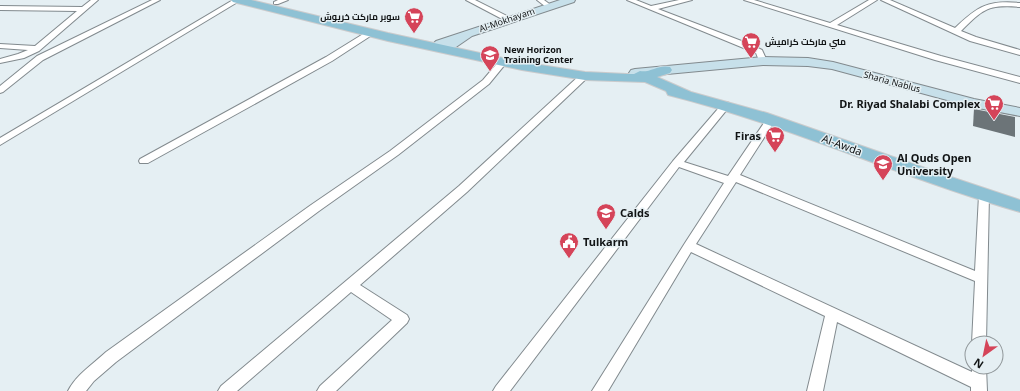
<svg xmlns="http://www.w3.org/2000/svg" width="1020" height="391" viewBox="0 0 1020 391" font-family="'Noto Sans',Cairo,sans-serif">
	<rect width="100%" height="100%" fill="#e5eff3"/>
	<path fill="#6c7478" d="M974,109L1015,117V137L973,126Z"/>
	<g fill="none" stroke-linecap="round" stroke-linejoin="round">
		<defs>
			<g id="street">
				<path d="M91,0H98L39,51L24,58L0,63V59L18,54L28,50L0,48V44L35,46L77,11L0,10V6L82,7Z"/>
				<path d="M152,0H160L43,60L3,92L0,93V86L37,56Z"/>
				<path d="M233,0H241L0,145V138Z"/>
				<path d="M278,0H288L278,4H274V2Z"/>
				<path d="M466,0H475L513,19L512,21H506Z"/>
				<path d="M537,0H544L552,6L546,7Z"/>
				<path d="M627,0H636L651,6L679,0H692L658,9L752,45L762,50L767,61L763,63H760L756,53L746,49Z"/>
				<path d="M744,0H754L830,23L869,0H877L837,25L941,56L1020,77V83L935,60Z"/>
				<path d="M881,0H890L955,28C978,6 988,0 1020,3V7C988,4 983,9 961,31L976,37L1020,50V55L970,41Z"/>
				<path d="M368,31H371L375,33L332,61L148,163H140L139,161L140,159L326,57Z"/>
				<path d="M500,60H503L507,62L489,84L398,155L319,211L116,362L94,381L86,391H68C76,375 93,364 106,352L311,205L390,151L483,80Z"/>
				<path d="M583,74L587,77L586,79L467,192L360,285L407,315L409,319L407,323L336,391H317L320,386L392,320L351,292L237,391H218L221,386L459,186L580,75Z"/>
				<path d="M726,102L729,103L731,105L729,107L684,162L728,176L768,117H774L776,119L740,175L975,271L979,195L980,192H988L989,195L986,343H972L975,281L736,182L696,244L972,372V366L986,367L987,391H971V387L837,322L823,391H807L825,316L691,252L608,391H592L685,243L724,183L679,167L510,391H493L496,386L673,161L723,103Z"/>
			</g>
			<g id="secondary">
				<path d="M560,0H575L574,2L472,36L456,47L442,52L438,51L434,43L436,41Z"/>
				<path d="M763,57L808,58L833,62L974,99L1020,108V116L973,107L832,69L808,66L763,65L635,77L631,76L629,73L631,70L635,69Z"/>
			</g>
			<path id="primary" d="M231,0H251L388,33L522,62L585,72L627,74H634L640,71C650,73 659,64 670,67L672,70L670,73L657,77L691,92L767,113L948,176L1020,200V212C901,178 788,125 668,95L666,91L645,82L585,80L522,70L388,41L233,2Z"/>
		</defs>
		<use href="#street" stroke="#828a8e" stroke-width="2"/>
		<use href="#secondary" stroke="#828a8e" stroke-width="2"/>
		<use href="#primary" stroke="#cbcbcc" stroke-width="2"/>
		<use href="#street" fill="#fff" fill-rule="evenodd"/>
		<use href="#secondary" fill="#c7e0ea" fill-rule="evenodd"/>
		<use href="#primary" fill="#8ec1d4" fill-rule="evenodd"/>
	</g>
	<defs>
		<symbol id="supermarket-pin" viewBox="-11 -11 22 30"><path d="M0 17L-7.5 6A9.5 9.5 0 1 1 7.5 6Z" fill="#d54459" stroke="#e5eff3"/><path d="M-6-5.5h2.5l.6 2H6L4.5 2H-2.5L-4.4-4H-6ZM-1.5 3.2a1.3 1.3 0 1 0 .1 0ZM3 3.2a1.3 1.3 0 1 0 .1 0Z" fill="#fff"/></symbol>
		<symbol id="school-pin" viewBox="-11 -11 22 30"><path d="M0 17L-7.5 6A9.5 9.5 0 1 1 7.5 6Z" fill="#d54459" stroke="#e5eff3"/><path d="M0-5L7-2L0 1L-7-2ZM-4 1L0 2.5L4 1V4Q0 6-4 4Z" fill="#fff"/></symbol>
		<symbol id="university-pin" viewBox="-11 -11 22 30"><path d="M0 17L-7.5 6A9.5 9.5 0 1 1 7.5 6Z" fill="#d54459" stroke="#e5eff3"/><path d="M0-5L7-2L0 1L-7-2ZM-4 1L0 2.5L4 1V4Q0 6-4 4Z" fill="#fff"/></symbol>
		<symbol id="civic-pin" viewBox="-11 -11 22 30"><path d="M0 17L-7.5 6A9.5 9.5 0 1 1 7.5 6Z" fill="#d54459" stroke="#e5eff3"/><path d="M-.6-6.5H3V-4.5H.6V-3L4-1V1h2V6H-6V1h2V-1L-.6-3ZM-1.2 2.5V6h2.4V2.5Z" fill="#fff"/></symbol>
	</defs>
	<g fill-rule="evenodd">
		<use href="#supermarket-pin" x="403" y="6" width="22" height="30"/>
		<use href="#supermarket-pin" x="740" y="31" width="22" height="30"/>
		<use href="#school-pin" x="479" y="44" width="22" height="30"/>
		<use href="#supermarket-pin" x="983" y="93" width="22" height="30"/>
		<use href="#supermarket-pin" x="764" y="125" width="22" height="30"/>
		<use href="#university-pin" x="872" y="153" width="22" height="30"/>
		<use href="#school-pin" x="595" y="202" width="22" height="30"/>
		<use href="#civic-pin" x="558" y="231" width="22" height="30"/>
	</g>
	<g text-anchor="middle" stroke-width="3" stroke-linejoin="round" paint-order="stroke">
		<g font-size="9" font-weight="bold" fill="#111415" stroke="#e5eff3" text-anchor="start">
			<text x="400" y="20" text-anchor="end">سوبر ماركت خريوش</text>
			<text x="765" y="45">مني ماركت كراميش</text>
			<text x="504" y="53">New Horizon<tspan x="504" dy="10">Training Center</tspan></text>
		</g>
		<g font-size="9" fill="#111415" stroke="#e5eff3">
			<text transform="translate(507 20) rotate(-19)" y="3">Al-Mokhayam</text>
			<text transform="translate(892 82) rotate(15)" y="3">Sharia Nablus</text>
		</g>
		<g font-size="11" font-weight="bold" fill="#111415" stroke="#e5eff3" text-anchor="start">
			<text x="980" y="108" text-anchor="end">Dr. Riyad Shalabi Complex</text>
			<text x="761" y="140" text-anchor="end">Firas</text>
			<text x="897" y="162">Al Quds Open<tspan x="897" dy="13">University</tspan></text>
			<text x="620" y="217">Calds</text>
			<text x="583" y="246">Tulkarm</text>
		</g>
		<g font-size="11" fill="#111415" stroke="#e5eff3">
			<text transform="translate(842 145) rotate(20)" y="4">Al-Awda</text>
		</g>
	</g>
	<g transform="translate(984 355) rotate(213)"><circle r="19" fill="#e5eff3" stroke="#90979a"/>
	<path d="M0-3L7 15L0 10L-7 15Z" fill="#d54459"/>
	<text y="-6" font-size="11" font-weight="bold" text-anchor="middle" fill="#111415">N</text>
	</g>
</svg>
